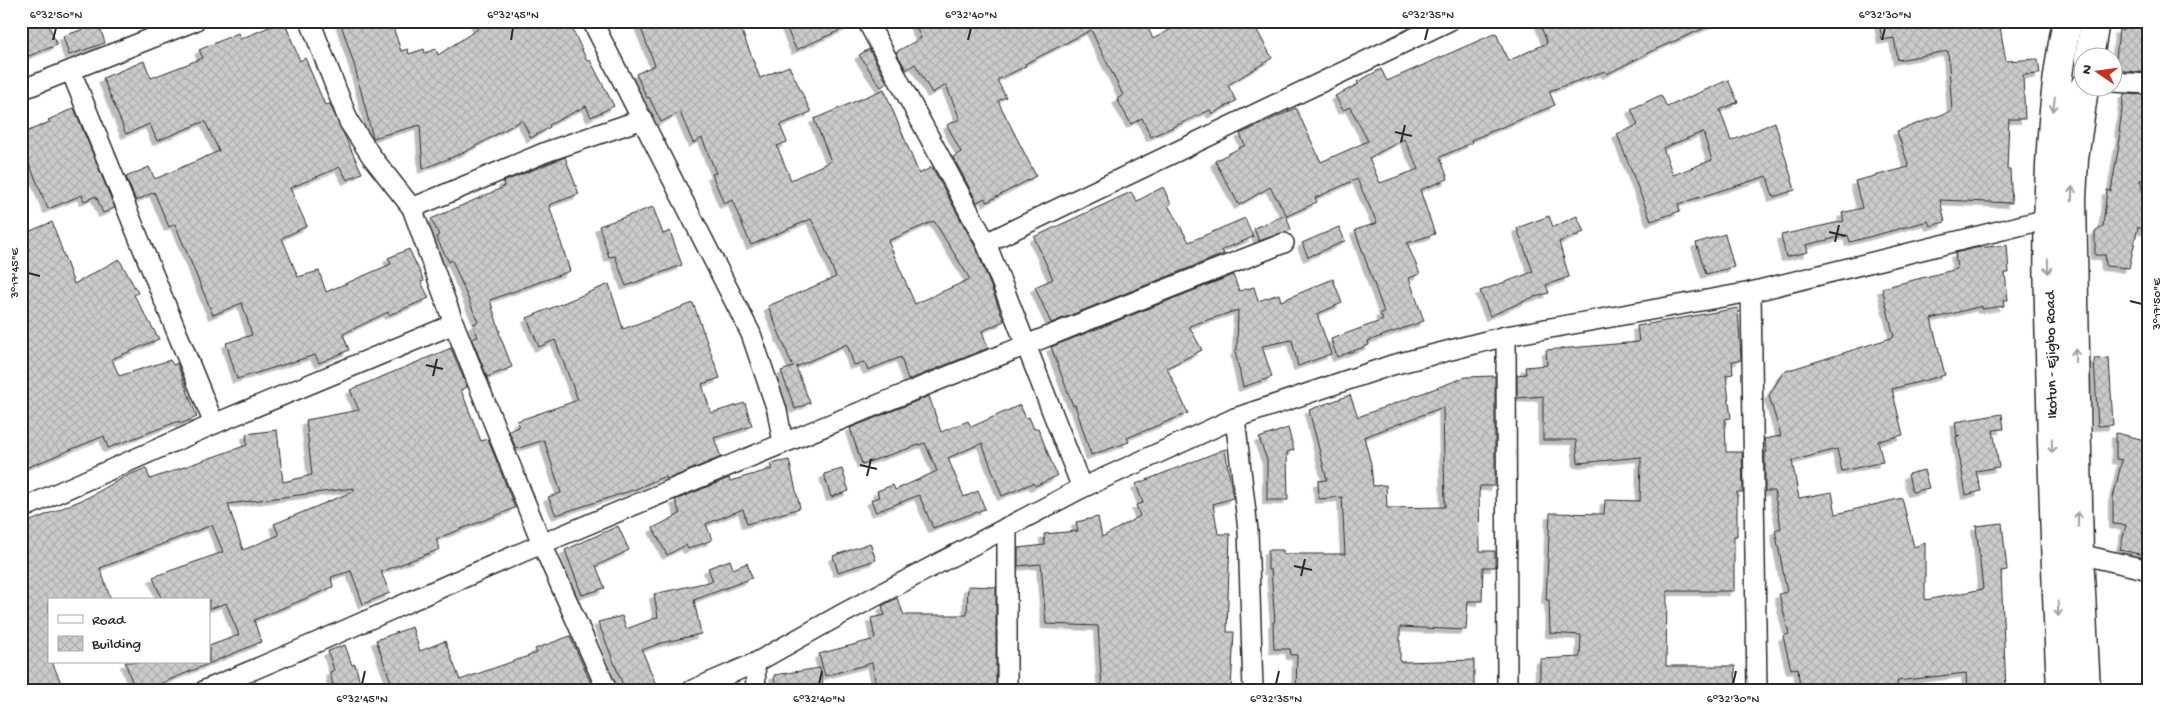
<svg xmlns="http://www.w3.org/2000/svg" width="2170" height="711" viewBox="0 0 2170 711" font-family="'Gochi Hand',sans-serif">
	<defs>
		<pattern id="building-cross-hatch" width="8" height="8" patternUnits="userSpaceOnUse" patternTransform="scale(1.25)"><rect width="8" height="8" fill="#cbcbcb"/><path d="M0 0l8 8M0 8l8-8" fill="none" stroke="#aeaeae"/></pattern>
		<filter id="shadow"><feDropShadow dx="-4.5" dy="4.5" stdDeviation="0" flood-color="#0004"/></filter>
	</defs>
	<rect width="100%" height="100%" fill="#fff"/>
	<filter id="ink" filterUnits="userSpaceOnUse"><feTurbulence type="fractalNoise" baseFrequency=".02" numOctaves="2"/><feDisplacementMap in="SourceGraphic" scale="10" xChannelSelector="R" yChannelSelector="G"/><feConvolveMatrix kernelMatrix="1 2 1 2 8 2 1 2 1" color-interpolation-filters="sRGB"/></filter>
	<g filter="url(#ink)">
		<g fill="url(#building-cross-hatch)" stroke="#2b2b2b" fill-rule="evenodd" filter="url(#shadow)">
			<path d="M21,21H47L57,45L21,59Z"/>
			<path d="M284,21L300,61L305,58L325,105L330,104L362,173L347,180L340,167L290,188L307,226L282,238L298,277L319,271L326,292L391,264L388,258L409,249L424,281L421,282L429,298L389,315L388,312L343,334L349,350L319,363L315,355L237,379L226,343L252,335L242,303L213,315L175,224L169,227L154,192L136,201L126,177L149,167L155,179L219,151L205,121L157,141L150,124L126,134L103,78L144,61L151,78L203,58L199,50L238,33L240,39Z"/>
			<path d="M340,21H391L401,51L408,49L409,54L424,49L425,53L436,49L438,55L478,29L475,21H569L587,61L590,60L614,106L591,117L586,106L549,125L550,127L531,138L522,120L467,151L423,169L420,125L373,138L354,64Z"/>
			<path d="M638,21H738L760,78L789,66L811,112L780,125L787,142L777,146L791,180L831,161L814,119L884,89L919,174L932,167L976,248L1004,321L982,331L988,348L908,380L901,357L868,370L864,362L854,365L847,344L796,367L810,403L795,409L781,371L793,367L768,306L836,277L819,234L811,219L751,245L732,200L724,204L712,174L716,173L702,138L693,143L680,112L661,122L649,97L647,98L636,74L655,65ZM934,221L970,279L915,304L888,241Z"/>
			<path d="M784,21H856V23L796,50Z"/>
			<path d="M913,21H1145L1153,39L1185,21H1252L1272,58L1228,85L1236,101L1212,114L1210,110L1151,137L1142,118L1131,124L1117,99L1123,95L1091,30L1025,64L1026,66L997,80L1006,97L998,101L1036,176L987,202L985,198L977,202L953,157L961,152L947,125L960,119L946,85L932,93L915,64L906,70L896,52L921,38Z"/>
			<path d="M1539,21H1721L1656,49L1607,74L1605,71L1549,91L1555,105L1471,140L1472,143L1440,157L1448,179L1420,190L1435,234L1407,243L1420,274L1409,278L1424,321L1368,341L1369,345L1337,357L1331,339L1383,320L1380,313L1384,312L1355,230L1377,223L1357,179L1315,198L1317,202L1287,216L1270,187L1239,205L1215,161L1245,145L1240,134L1296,108L1321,162L1368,141L1350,107L1343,110L1335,96L1359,84L1357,82L1381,69L1387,81L1496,33L1508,61L1547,43ZM1404,139L1419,169L1380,183L1369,158Z"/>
			<path d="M1879,21H1904L1905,29L1947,21H1999L2006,61L2038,59L2040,74L2023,75L2025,119H2009L2007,170H2010L2012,203L1940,200L1945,222L1930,226L1928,221L1850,242L1848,235L1806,245L1808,252L1786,257L1781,235L1844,221L1842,213L1862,208L1855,181L1909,167L1897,131L1952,111L1948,51L1898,60L1894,38L1882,40Z"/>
			<path d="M2124,21H2149V73L2115,70L2119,29L2123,30Z"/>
			<path d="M99,24L105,43L69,55L63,36Z"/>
			<path d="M869,49L887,83L881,87L859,55Z"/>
			<path d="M1728,80L1738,102L1720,110L1731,141L1775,122L1795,190L1773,197L1767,176L1678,204L1680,211L1651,221L1617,134L1638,125L1631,109L1661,95L1667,107ZM1703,132L1712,160L1673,175L1663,148Z"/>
			<path d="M2124,94L2149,95V181L2140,180L2149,219L2146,231L2138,227L2129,268L2106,266L2105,255H2095V232L2103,226L2107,190L2111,191L2121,133H2119Z"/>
			<path d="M74,108L115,208L103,213L96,196L84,201L82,195L48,209L21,144V134L50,122L48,120Z"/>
			<path d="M565,157L579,194L549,205L570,271L490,300L500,332L499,333L512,367L487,377L472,339L478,337L473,324L478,322L452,260L449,262L436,237L439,235L431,219L504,187L503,182Z"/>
			<path d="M1163,187L1171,204L1168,205L1189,242L1245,218L1253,237L1222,250L1224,254L1051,323L1035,287L1053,279L1034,237L1131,192L1137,201Z"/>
			<path d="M653,207L663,234L670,231L682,265L626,286L615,256L609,257L599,226Z"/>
			<path d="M1286,215L1291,230L1259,241L1254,228Z"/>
			<path d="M1549,216L1553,227L1577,216L1584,232L1559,242L1569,277L1546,285L1549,293L1531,298L1490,316L1480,291L1533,272L1517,228Z"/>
			<path d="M52,222L74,284L119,259L138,293L134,295L159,339L112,359L119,376L170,360L173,365L177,363L197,417L180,424L179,421L108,448L104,436L21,470V252L29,250L23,234Z"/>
			<path d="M1339,227L1345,241L1308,257L1302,243Z"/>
			<path d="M1725,234L1734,267L1706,274L1696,243Z"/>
			<path d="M2007,245L2009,273H2005L2008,300H2003L2004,306L1982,309V306L1931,319L1945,375L1892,389L1903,435L1878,441L1883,462L1842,471L1837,449L1792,461L1799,498L1832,492L1836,514L1902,498L1914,547L1925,543V600L1983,589L1976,526L2002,523L2007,570L2001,571L2006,690H1967L1966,673L1897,681L1898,690H1875V687L1845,690H1800L1798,668L1791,669L1783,636L1789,634L1779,594L1787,592L1775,530L1781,528L1774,491H1765V452H1767L1764,439L1781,436L1769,396L1783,372L1894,337L1882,288L1957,269L1955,253L1975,248Z"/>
			<path d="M1233,275L1239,291L1254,287L1258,301L1279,294L1281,301L1333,279L1342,303L1317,314L1331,354L1298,366L1292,340L1262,346L1272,377L1243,387L1235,351L1237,350L1238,310L1189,326L1202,350L1167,368L1188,413L1127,438L1129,442L1091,455L1075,405L1073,406L1051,347Z"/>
			<path d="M609,284L623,329L693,303L720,378L702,384L711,413L745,403L752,426L714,438L721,457L673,477L666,479L665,476L636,489L556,515L548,497L561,493L544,440L516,449L509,431L519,427L517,421L578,400L555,340L539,347L527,318Z"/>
			<path d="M1738,308L1741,360L1732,361L1733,374L1726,375L1731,418L1725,419L1726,452H1742L1743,492H1737V536H1734V591H1667L1666,666H1735L1736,690H1540V659L1580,657L1581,635L1550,633L1549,600H1546L1550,513L1604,514L1605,500L1640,501L1641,457L1578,463L1576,440H1543V396L1517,398V375L1526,374L1525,367L1547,365L1546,350L1639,342L1637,326Z"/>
			<path d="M451,348L467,387L461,390L481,441L488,439L515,508L436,539L440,549L381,572L390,593L363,604L351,571L331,577L333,587L254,620L261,642L145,690H135L125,662H209V646L239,635L226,603L209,609V600H162L153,577L223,552L212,525L100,568L111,600H49V662H52L64,690H21V525L89,497L124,477L146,468L150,479L247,445L246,434L277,430L283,482L312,475L306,420L359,410L350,390ZM354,488V491L274,524L279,535L243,550L228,504Z"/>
			<path d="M2109,358L2113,425L2098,426L2094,359Z"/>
			<path d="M1495,376V486H1480L1479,493L1480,551H1495V567H1483L1482,601H1468L1466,630L1400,627V662L1474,660V690H1296L1297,655H1291L1290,649H1274L1273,622H1275L1271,570H1268V550H1283V554H1345L1342,497L1319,499L1318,481L1327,480L1309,410L1350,395L1358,417L1466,377ZM1443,407L1445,507L1387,508L1386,485L1373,486L1371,464L1364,437Z"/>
			<path d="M929,396L941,432L968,421L971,427L1020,405L1026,418L1029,417L1034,429L1038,428L1057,476L1035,486L1033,483L1002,496L982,443L948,458L964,497L978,491L985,509L933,528L919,495L876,512L871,500L879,497L877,491L893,485L895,490L937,471L925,443L862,464L850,428Z"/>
			<path d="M2002,414L2004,429L1993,430L1999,467L1976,471L1981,491L1966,495L1956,437L1960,435L1957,436L1955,422Z"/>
			<path d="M1288,428L1294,450L1287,452L1288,500H1267V460L1259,438Z"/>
			<path d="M2116,433L2149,441V507L2142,534L2149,535V556L2120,550L2126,525L2113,524V498L2122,460L2116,459Z"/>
			<path d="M1225,449L1233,498L1213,504L1218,534H1230L1227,632H1234L1231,690H1102L1098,626L1046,624L1041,564L1018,566V548L1045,545L1044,534L1078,531L1076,522L1098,517L1102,537L1140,516L1136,505L1143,503L1136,484Z"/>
			<path d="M789,460L800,508L747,524L743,509L706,524L712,540L688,549L686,545L667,555L653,528L680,514L675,500L729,478L730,481L772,469L770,464Z"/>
			<path d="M842,469L849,491L831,497L824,474Z"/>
			<path d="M1924,470L1929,488L1912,492L1908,474Z"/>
			<path d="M618,526L629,550L596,566L605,588L582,595L565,550Z"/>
			<path d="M870,543L876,560L838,572L833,556Z"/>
			<path d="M730,560L733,569L747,563L752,578L694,600L701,634L661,643L642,650L658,690H625L598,622L622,616L626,629L658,617L654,594L713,581L708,568Z"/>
			<path d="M968,586L996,587V690H877L872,663L825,676L819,654L875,639L871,618L885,615L882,606L897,598L904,615H967Z"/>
			<path d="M412,627L420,651L445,641L460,680L537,653L535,649L570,636L594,690H394L376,640Z"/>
			<path d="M345,645L352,665L355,664L362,690H334L330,672L334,670L328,651Z"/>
			<path d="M820,668L824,690H776L774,675Z"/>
		</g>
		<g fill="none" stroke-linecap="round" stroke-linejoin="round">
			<defs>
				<g id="street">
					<path d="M310,21L349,122L372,157L412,208L454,324L542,544L607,690"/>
					<path d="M592,21L751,334L777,410L783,443"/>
					<path d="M867,21L986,243L1082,488"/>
					<path d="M71,71L214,424"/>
					<path d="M2112,82L2149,84"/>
					<path d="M21,90L195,21"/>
					<path d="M412,208L546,152L643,119"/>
					<path d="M986,243L1449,21"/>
					<path d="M1751,292L1757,690"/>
					<path d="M1506,336L1507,690"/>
					<path d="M1235,418L1248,530L1253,690"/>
					<path d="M21,509L214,424L454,324"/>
					<path d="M1007,527V690"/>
					<path d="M2079,554L2149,570"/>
					<path d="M755,663L756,690"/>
					<path d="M205,690C319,643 431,591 544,543C790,439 1036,340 1284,243"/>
					<path d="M692,690L755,663L842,614L1082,488L1235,418L1392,365L1506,336L1751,292L2047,219"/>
				</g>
				<g id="primary">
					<path d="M2089,58L2095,21"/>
					<path d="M2084,88L2074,159L2072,199L2079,554L2086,690"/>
					<path d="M2061,690C2056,578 2052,465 2050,353C2047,242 2045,131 2067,21"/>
				</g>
			</defs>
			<use href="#street" stroke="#2b2b2b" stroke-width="22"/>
			<use href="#primary" stroke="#2b2b2b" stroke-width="31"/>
			<use href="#street" stroke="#fff" stroke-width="19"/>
			<use href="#primary" stroke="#fff" stroke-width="28"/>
		</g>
		<defs><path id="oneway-shaft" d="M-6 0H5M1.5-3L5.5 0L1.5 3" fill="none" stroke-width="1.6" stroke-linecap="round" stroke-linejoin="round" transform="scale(1.25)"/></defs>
		<g stroke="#a0a0a0">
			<use href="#oneway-shaft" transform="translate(2054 104) rotate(97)"/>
			<use href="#oneway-shaft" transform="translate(2072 194) rotate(-88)"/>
			<use href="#oneway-shaft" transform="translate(2048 266) rotate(89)"/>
			<use href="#oneway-shaft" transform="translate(2075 356) rotate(-91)"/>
			<use href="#oneway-shaft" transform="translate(2052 446) rotate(88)"/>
			<use href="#oneway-shaft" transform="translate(2078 519) rotate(-91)"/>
			<use href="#oneway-shaft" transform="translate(2058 609) rotate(88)"/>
		</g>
	</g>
	<path fill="none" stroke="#2b2b2b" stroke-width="2" d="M53,40L56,28M511,40L513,28M968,40L971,28M1425,40L1428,28M1882,40L1885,28M1395,132L1412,136M1401,142L1405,125M1829,232L1846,236M1835,242L1839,225M28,273L40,276M2130,301L2142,304M426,365L443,369M433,376L437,359M860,465L877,469M867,476L871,459M1294,566L1312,570M1301,576L1305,559M362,684L365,671M819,684L822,671M1276,684L1279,671M1733,684L1736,671"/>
	<g text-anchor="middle" stroke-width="4" stroke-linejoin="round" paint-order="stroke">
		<g font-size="15" fill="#2b2b2b" stroke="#fff">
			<text transform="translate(2050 355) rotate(-91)" y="5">Ikotun - Ejigbo Road</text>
		</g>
	</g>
	<rect width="2170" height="711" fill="none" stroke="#fff" stroke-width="55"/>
	<rect x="48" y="598" width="162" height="65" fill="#ffffff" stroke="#aaaaaa"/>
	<rect x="58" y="615" width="25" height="8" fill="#ffffff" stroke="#aaaaaa"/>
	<text x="92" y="624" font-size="15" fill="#2b2b2b">Road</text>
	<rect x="58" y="636" width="25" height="15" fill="url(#building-cross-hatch)" stroke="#aaaaaa"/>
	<text x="92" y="648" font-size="15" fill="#2b2b2b">Building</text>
	<g transform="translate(2098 72) rotate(283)"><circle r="24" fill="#ffffff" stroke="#aaaaaa"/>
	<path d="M0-4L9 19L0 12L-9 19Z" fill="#c8321e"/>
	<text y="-8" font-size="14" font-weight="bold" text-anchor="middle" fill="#2b2b2b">N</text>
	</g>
	<rect x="28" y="28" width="2114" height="656" fill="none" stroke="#2b2b2b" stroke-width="2"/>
	<g font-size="12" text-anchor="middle" fill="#2b2b2b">
		<text x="56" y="18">6°32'50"N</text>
		<text x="513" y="18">6°32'45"N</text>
		<text x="971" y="18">6°32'40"N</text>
		<text x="1428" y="18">6°32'35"N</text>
		<text x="1885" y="18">6°32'30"N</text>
		<text transform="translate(14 273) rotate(-90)" y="4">3°17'45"E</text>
		<text transform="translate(2156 304) rotate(-90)" y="4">3°17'50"E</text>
		<text x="362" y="702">6°32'45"N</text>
		<text x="819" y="702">6°32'40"N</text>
		<text x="1276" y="702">6°32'35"N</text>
		<text x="1733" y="702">6°32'30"N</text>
	</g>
</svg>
